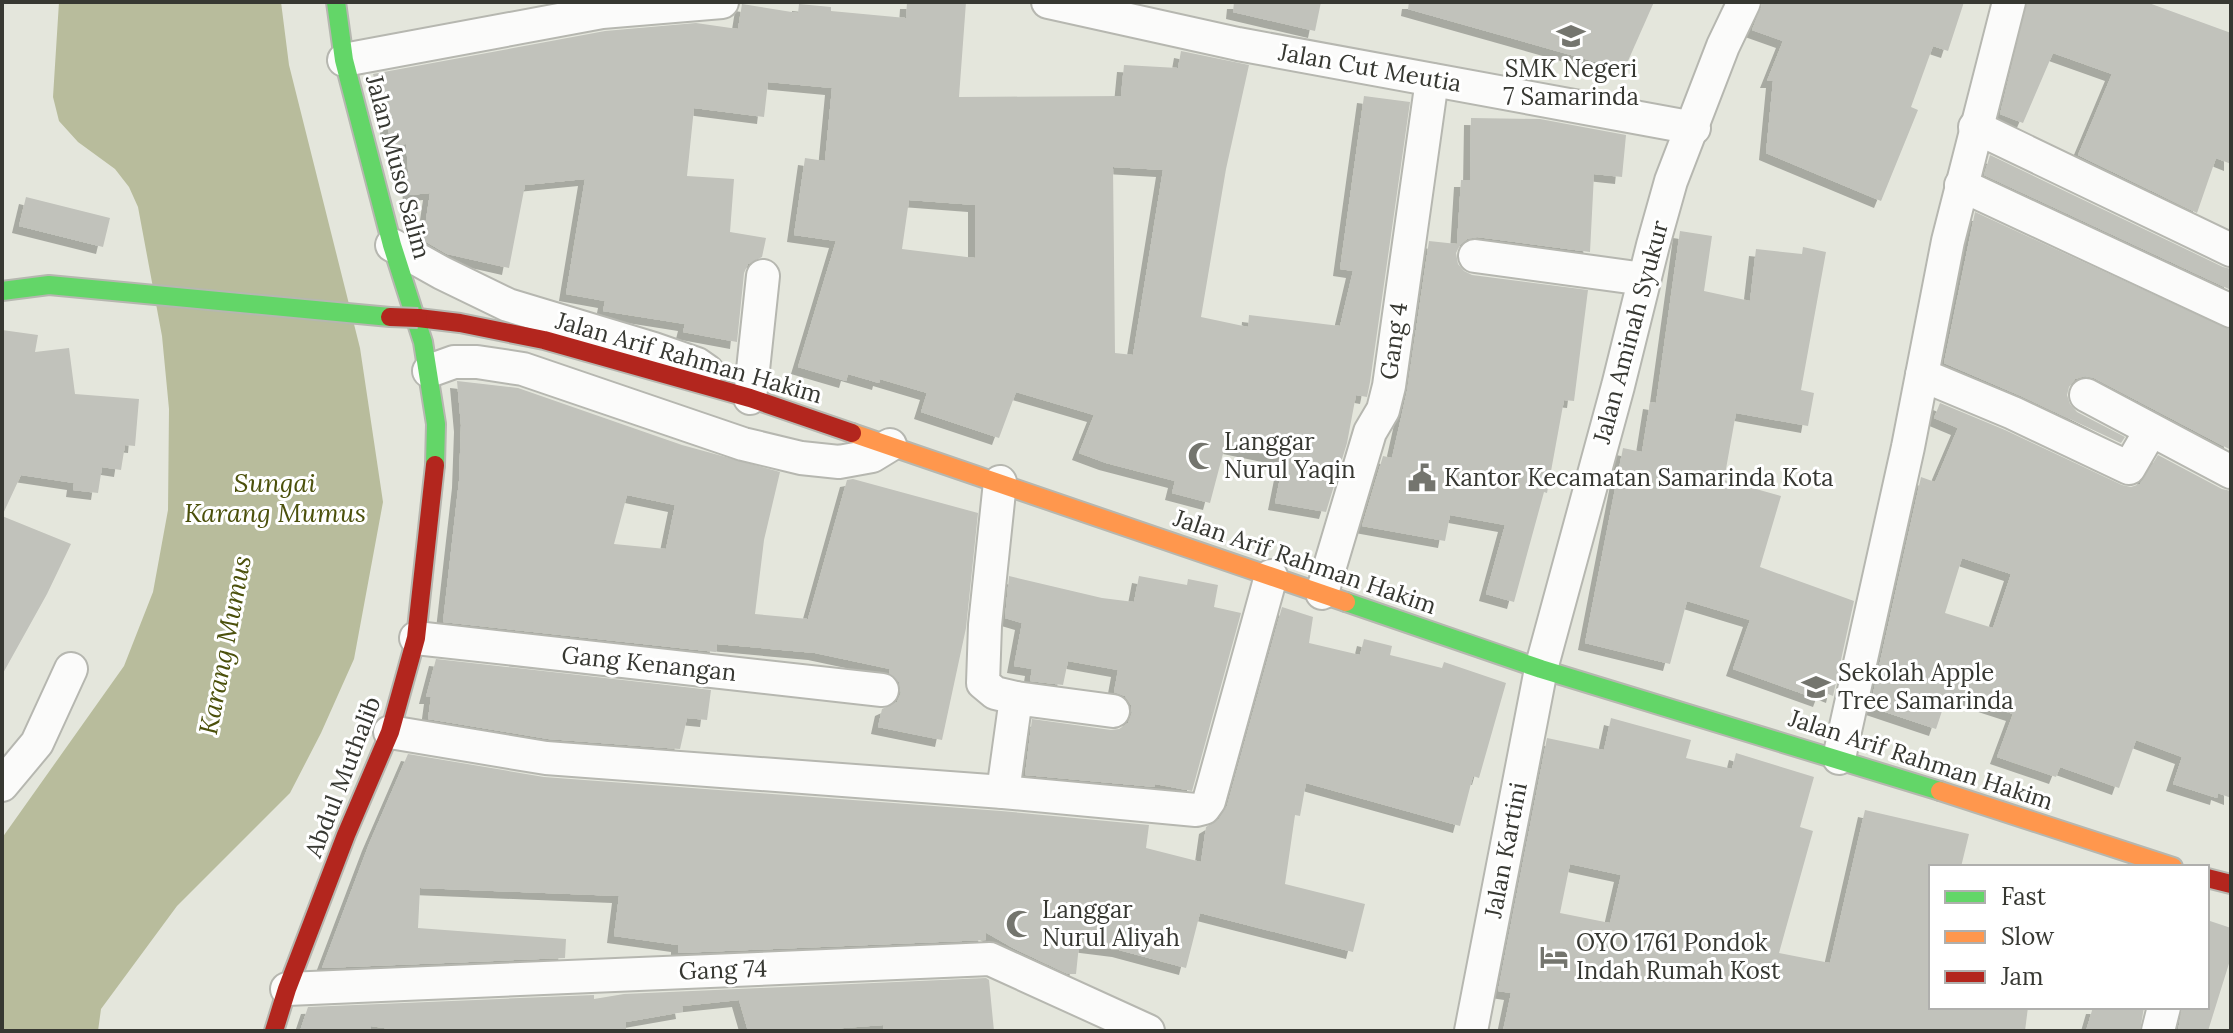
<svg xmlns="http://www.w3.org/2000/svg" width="2233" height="1033" viewBox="0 0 2233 1033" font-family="Lora,serif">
	<defs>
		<filter id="shadow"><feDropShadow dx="-7" dy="7" stdDeviation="0" flood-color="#0004"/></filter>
	</defs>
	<rect width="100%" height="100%" fill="#e4e6dc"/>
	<path fill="#b8bc9c" d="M59,2H281L289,65L360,348L383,502L354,659L321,733L290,793L177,906L101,1009L98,1031H2V838L124,666L153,592L168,510L169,409L162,336L138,207L129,187L115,169L78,142L59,121L53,97Z"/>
	<g fill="#c1c2bb" fill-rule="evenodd" filter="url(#shadow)">
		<path d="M907,2H966L959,97L1121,96L1124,65L1178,68L1181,51L1249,65L1226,169L1201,317L1248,327L1249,315L1340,326L1353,271L1340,269L1364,96L1410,102L1370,382L1367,397L1356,395L1347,443L1326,512L1275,503L1284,458L1225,446L1210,503L1172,493L1175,481L1106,463L1079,453L1094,415L1016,392L999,438L921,412L927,393L880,379L879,383L848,374L846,381L798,367L836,241L794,235L805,158L825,161L832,88L768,82L764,117L694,108L687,176L734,179L730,232L766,238L762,257L748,264L744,273L737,342L683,332L685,324L603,311L605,301L566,294L585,179L525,185L509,268L447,254L423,240L430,193L410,195L406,144L392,145L373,74L605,31L696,23L738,29L742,4L798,13L799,4L831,7V11L906,18ZM1113,167L1163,170L1133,355L1115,353ZM909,200L975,205V258L902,249Z"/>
		<path d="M1234,2H1321L1315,31L1233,12Z"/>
		<path d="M1409,2H1654L1624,70L1408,9Z"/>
		<path d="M1763,2H1964L1948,51L1933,46L1911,107L1918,110L1881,201L1766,153L1773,81H1767L1783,41L1752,30Z"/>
		<path d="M2027,2H2146L2231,33V164L2216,158L2197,213L2078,155L2112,74L2053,53L2023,123L2000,114Z"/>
		<path d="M1471,118L1540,119L1626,135L1622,177L1594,174L1590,252L1477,237L1467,239L1460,245L1456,253L1458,264L1464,271L1472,275L1588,290L1574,401L1564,400L1547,493L1544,492L1514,602L1486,594L1505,525L1450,515L1445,541L1362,526L1383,456L1392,458L1407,391L1429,241L1457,244L1461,180H1470Z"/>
		<path d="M1990,155L2223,267L2231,269V290L1984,175Z"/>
		<path d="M26,197L110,218L103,247L19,226Z"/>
		<path d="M1975,212L2231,330V450L2094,378L2085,376L2075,379L2069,387L2067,395L2070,404L2077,412L2125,437L2121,443L2021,396L1944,363Z"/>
		<path d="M1680,231L1712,236L1704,291L1750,301L1756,249L1802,254L1803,247L1826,252L1801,390L1814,393L1808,426L1736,413L1724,480L1781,496L1760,567L1854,601L1833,696L1823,692L1820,700L1733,669L1750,620L1687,601L1670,664L1585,643L1623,448L1642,452L1650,402L1656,403Z"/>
		<path d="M2,330L38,335L35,352L69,348L75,394L139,399L135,446L125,445L121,470L102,467L98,493L73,490L74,483L21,475L2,516L71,544L47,594L2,675Z"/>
		<path d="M457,381L518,388L682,445L780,472L764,540L755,614L808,619L847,480L853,479L978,513L966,628L942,740L878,727L882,709L897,702L901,693L899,682L889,673L890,669L815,653L717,644L716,652L443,622L459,481L461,425ZM627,495L675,505L666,549L614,544Z"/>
		<path d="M1940,403L2005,430L2122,485L2131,487L2140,484L2158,455L2222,489L2231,491V798L2218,793L2217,798L2173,784L2182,757L2136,740L2119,788L2060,767L2056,777L1997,757L2013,714L1948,693L1936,729L1870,707L1921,477L1935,482L1958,428L1934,418ZM1962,558L2011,574L1993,628L1945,613Z"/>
		<path d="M1009,576L1102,598L1134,602L1139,576L1187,585L1188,579L1218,585L1214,607L1241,613L1192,791L1155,784V787L1025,775L1032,719L1111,730L1119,729L1128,723L1132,713L1131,705L1125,696L1114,692L1118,670L1068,661L1063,685L1030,681L1032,669L1014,666L1022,623L1005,618Z"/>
		<path d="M1282,607L1313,617L1309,643L1360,655L1364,639L1392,646L1390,655L1442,668L1444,662L1506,683L1479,778L1473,776L1460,826L1306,783L1300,816L1295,815L1285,884L1365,904L1353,952L1200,913L1186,968L1119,950L1079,945L1076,974H1068L1013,948L985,932L986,940L678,953V945L614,936L619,896L420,888L418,928L566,939L565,958L322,968L369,844L408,754L544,777L1001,811L1149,825L1146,848L1201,862L1206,827L1219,819L1227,806Z"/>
		<path d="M436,659L711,690L707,720L687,718L680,749L548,739L428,719L431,697H426Z"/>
		<path d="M1611,718L1691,740L1686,758L1732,769L1736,753L1814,777L1800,827L1813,831L1779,953L1830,963L1865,810L1969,834L1961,867H1931V1007H2028L2025,1031H1503L1511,993L1498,991L1547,738L1604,750ZM1570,864L1621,875L1610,923L1560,913Z"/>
		<path d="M2207,920L2231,928V957L2208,1031H2178L2182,1007H2207Z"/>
		<path d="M986,978L989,980L994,1031H884L883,1025L804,1031H748L739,1000L682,1006L683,1012L626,1022V1031H403L371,1026L370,1031H300L308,1007L594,995V999L624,994Z"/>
		<path d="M2093,1007H2144L2140,1031H2086Z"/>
	</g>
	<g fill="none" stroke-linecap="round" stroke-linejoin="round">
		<defs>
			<g id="street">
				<path d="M1048,2L1238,44L1694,128"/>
				<path d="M344,60L602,12L722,2"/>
				<path d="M1975,127L2231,250"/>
				<path d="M1961,185L2231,311"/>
				<path d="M392,245L442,273L508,305L654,349L697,364L707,371"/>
				<path d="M1475,256L1644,279"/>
				<path d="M429,371L454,362H477L523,369L743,444L801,458L839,462L872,456L890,445"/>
				<path d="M1922,375L2013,413L2129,468L2151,430"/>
				<path d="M2086,395L2231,472"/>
				<path d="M750,398L763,276"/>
				<path d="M1000,482L985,625L983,683L995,693L1016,698"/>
				<path d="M1322,593L1370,432L1383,410L1389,386L1432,80"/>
				<path d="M416,638L882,690"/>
				<path d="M390,732L546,758L1003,792L1196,810L1204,808L1209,801L1271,576"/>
				<path d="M1839,758L1908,447L1948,241L2009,2"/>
				<path d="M2,785L37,743L71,669"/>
				<path d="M1003,792L1016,698L1113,711"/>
				<path d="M287,989L990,959L1148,1031"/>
				<path d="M1471,1031L1541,669L1618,386L1653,245L1671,181L1723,46L1744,2"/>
				<path d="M2158,1031L2164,1007"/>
			</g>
			<g id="fast">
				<path d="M336,2L344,60L392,245L423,342L436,424L435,465"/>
				<path d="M2,291L49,285L390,317"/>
				<path d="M1346,602L1541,669L1940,791"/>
			</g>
			<g id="slow">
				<path d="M852,433L1346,602"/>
				<path d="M1940,791L2173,867"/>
			</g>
			<g id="jam">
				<path d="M418,318L460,323L544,340L750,398L852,433"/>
				<path d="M2207,878L2231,884"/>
				<path d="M274,1031L287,989L346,835L390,732L416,638L435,465"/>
			</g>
		</defs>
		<use href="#street" stroke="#b6b7b0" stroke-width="36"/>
		<use href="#fast" stroke="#b6b7b0" stroke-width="22"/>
		<use href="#slow" stroke="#b6b7b0" stroke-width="22"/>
		<use href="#jam" stroke="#b6b7b0" stroke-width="22"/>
		<use href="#street" stroke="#fbfbfa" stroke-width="32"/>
		<use href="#fast" stroke="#63d668" stroke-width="18"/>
		<use href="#slow" stroke="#ff974d" stroke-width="18"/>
		<use href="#jam" stroke="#b3261e" stroke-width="18"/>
		<defs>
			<path id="jam-bridge" d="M390,317L418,318"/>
		</defs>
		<use href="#jam-bridge" stroke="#b6b7b0" stroke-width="22" stroke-linecap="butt"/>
		<use href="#jam-bridge" stroke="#b3261e" stroke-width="18"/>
	</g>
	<defs>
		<symbol id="school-bare" viewBox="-9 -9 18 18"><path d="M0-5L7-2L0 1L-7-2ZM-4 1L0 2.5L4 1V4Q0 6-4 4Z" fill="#74756e" stroke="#fff" stroke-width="2.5" paint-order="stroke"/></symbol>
		<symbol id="mosque-bare" viewBox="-9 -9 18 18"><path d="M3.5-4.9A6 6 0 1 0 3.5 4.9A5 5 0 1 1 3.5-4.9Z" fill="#74756e" stroke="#fff" stroke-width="2.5" paint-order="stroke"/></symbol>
		<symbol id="civic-bare" viewBox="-9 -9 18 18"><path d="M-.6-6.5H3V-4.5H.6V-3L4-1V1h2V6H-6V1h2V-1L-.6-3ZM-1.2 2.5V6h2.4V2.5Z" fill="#74756e" stroke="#fff" stroke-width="2.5" paint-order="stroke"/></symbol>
		<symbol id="hotel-bare" viewBox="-9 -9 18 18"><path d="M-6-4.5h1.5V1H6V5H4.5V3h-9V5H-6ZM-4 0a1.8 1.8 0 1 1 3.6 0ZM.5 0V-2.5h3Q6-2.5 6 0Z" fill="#74756e" stroke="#fff" stroke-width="2.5" paint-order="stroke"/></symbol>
	</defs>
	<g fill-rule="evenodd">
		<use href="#school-bare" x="1551" y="16" width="40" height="40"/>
		<use href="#mosque-bare" x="1182" y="436" width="40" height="40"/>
		<use href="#civic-bare" x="1402" y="458" width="40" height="40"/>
		<use href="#school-bare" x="1796" y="667" width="40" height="40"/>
		<use href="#mosque-bare" x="1000" y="904" width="40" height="40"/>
		<use href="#hotel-bare" x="1534" y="937" width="40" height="40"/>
	</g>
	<g text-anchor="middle" stroke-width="6" stroke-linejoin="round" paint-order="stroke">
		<g font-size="24" fill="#373832" stroke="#fff">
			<text transform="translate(1370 68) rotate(10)" y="8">Jalan Cut Meutia</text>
			<text transform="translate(398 167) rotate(75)" y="8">Jalan Muso Salim</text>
			<text transform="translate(1631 332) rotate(-75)" y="8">Jalan Aminah Syukur</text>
			<text transform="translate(1394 341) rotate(-82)" y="8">Gang 4</text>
			<text transform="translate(689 358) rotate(16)" y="8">Jalan Arif Rahman Hakim</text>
			<text transform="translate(1305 562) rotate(19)" y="8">Jalan Arif Rahman Hakim</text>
			<text transform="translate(649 664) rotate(6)" y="8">Gang Kenangan</text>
			<text transform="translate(1921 760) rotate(18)" y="8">Jalan Arif Rahman Hakim</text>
			<text transform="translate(343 777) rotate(-69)" y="8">Abdul Muthalib</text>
			<text transform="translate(1506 850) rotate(-79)" y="8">Jalan Kartini</text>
			<text transform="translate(723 970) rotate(-2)" y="8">Gang 74</text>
		</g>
		<g font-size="24" fill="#373832" stroke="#fff" text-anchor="start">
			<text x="1571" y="77" text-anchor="middle">SMK Negeri<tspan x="1571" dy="28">7 Samarinda</tspan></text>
			<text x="1224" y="450">Langgar<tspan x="1224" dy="28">Nurul Yaqin</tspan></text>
			<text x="1444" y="486">Kantor Kecamatan Samarinda Kota</text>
			<text x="1838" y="681">Sekolah Apple<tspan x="1838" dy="28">Tree Samarinda</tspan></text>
			<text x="1042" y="918">Langgar<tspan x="1042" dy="28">Nurul Aliyah</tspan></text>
			<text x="1576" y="951">OYO 1761 Pondok<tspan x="1576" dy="28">Indah Rumah Kost</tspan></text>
		</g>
		<g font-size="26" font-style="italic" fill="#4b500b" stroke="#fff">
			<text x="275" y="492">Sungai<tspan x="275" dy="30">Karang Mumus</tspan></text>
			<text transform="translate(225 645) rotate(-79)" y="9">Karang Mumus</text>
		</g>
	</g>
	<rect width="2233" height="1033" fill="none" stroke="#373832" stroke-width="8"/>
	<rect x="1929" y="865" width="280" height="144" fill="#ffffff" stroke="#afafad" stroke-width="2"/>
	<rect x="1945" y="891" width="40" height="12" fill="#63d668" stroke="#afafad" stroke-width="2"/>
	<text x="2001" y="905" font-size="24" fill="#373832">Fast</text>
	<rect x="1945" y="931" width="40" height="12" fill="#ff974d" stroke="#afafad" stroke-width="2"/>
	<text x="2001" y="945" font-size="24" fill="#373832">Slow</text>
	<rect x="1945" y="971" width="40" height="12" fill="#b3261e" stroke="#afafad" stroke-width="2"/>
	<text x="2001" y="985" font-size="24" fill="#373832">Jam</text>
</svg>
